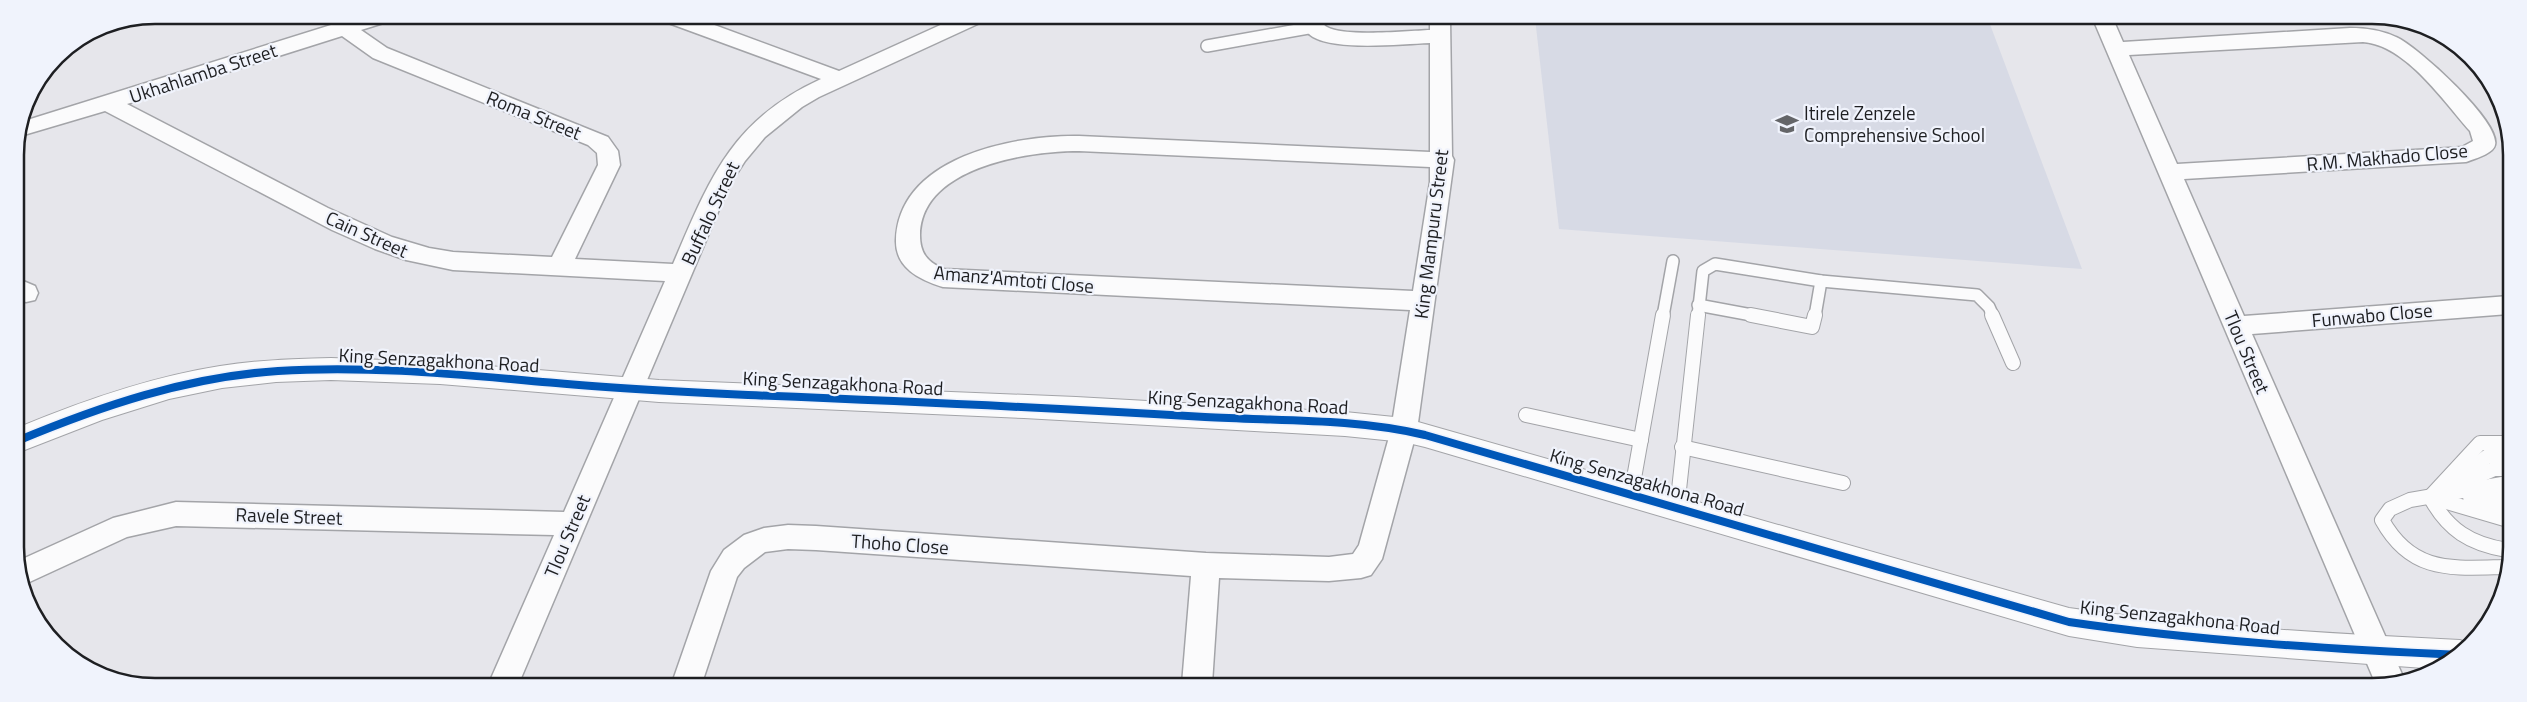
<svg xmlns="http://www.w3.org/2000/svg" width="2527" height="702" viewBox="0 0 2527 702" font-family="'Titillium Web',sans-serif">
	<rect width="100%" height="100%" fill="#e6e6eb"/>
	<path fill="#d7dae5" d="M1535,18L1988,19L2082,269L1559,229Z"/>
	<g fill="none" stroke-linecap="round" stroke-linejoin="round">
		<defs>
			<g id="service-far1">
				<path d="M1207,46L1314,27"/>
				<path d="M1698,305L1757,316"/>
				<path d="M1663,316L1673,261"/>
				<path d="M1698,316L1703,271L1715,264L1821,281L1977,295L1989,307L1993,316"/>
				<path d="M1815,316L1821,281"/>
			</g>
			<g id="service">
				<path d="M1751,315L1812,327L1815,315"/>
				<path d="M1992,315L2013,363"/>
				<path d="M1526,415L1641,440"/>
				<path d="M1682,447L1843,483"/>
				<path d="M2453,481L2488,456H2508"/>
				<path d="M2453,487L2494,469H2508"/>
				<path d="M1631,495L1663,315"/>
				<path d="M2430,497L2480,443H2508"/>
				<path d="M2430,497C2448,530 2470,544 2507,550"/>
				<path d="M2470,497H2508"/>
				<path d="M2433,498L2508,520"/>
				<path d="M2477,504L2508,509"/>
				<path d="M1677,508L1698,315"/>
				<path d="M2507,567C2452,568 2412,574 2382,520L2390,509L2410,500L2508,483"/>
			</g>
			<g id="minor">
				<path d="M363,15L396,16L393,20L361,30L387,48L608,137L618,151L620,165L575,259L673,264C709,180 731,120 821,79L663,21L660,16H690L839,71L958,17H985L982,22L819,97L802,107L765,137L745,161L729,186L519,683H489L554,535L176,526L127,537L23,585L18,574V561L113,518L176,502L564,512L665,281L453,270L406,260L375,249L332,230L105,111L17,137L21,122ZM342,36L373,58L588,145L597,153L598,165L552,257L453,252L429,248L392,237L328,208L127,104Z"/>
				<path d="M1301,17H1321C1322,22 1323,25 1327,27C1344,37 1408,31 1430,30V18H1450L1452,156L1454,160L1417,430L1382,559L1371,575L1361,578L1329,581L1219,578L1212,684H1182L1191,576L816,550L788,549L765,552L744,568L737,577L702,683H672L711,571L724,550L744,535L764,528L788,525L816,526L1206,553L1329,557L1353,554L1359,545L1391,430L1410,310L943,287C920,280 895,268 896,240C899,157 1013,135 1079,136L1430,152V43C1401,44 1337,51 1313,37C1306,33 1302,25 1301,17ZM1079,151L1430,167V182L1413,291L944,269C927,262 920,253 920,235C921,167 1028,151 1079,151Z"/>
				<path d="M2093,19H2113L2123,42L2350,28C2366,28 2381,30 2396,37C2417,46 2501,122 2495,145C2493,154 2474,159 2466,162L2184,179L2244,316L2509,296V314L2252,334L2405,681L2377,687ZM2363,42C2406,45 2444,102 2470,131L2473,141L2462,147L2449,148L2177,164L2129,55Z"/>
				<path d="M16,278L35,286L38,293L35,300L26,302L16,299Z"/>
			</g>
			<path id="tertiary" d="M331,358L440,362L659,380L1076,397L1345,412L1404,418L2069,608C2198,626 2330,634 2460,640L2470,644L2464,653L2438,669L2137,647L2069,636L1425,447L1404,442L1345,436L1024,418L659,402L440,384L331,380L276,382L222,388L169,399L102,420L17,453V428C82,401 150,377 220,366C257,360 294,359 331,358Z"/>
		</defs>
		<use href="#service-far1" stroke="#a3a4a8" stroke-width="14"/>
		<use href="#service" stroke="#a3a4a8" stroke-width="16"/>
		<use href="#minor" stroke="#a3a4a8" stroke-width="3"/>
		<use href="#tertiary" stroke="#a3a4a8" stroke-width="2"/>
		<use href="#service-far1" stroke="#fbfbfc" stroke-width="11"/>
		<use href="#service" stroke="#fbfbfc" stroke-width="14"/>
		<use href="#minor" fill="#fbfbfc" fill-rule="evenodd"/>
		<use href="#tertiary" fill="#fbfbfc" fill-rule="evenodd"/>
		<defs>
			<path id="cycleway" d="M17,441C101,406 186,377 278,371C371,365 463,375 556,383C620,389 684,392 748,395C900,401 1053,408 1205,417C1277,421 1354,418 1425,435L2069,622C2198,641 2330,649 2460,655"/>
		</defs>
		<use href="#cycleway" stroke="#f0f3fc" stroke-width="11"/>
		<use href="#cycleway" stroke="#0057b8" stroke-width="8"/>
	</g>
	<defs>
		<symbol id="school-bare" viewBox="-9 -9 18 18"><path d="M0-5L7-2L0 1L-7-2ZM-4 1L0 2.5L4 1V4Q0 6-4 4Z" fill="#646568" stroke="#f0f3fc" stroke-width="2.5" paint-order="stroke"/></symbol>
	</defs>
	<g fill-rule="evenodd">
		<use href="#school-bare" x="1771" y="108" width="32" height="32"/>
	</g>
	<g text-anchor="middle" stroke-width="4.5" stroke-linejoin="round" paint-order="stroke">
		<g font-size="19" fill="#1e1f22" stroke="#f0f3fc">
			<text transform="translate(203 73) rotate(-18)" y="7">Ukhahlamba Street</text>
			<text transform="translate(534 115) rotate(22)" y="7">Roma Street</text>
			<text transform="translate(2387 157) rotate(-5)" y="7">R.M. Makhado Close</text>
			<text transform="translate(710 213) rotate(-65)" y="7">Buffalo Street</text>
			<text transform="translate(367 234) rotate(24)" y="7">Cain Street</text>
			<text transform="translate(1431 234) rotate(-83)" y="7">King Mampuru Street</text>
			<text transform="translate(1014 279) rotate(5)" y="7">Amanz'Amtoti Close</text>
			<text transform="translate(2372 315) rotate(-5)" y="7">Funwabo Close</text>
			<text transform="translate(2247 352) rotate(67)" y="7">Tlou Street</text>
			<text transform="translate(439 360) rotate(3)" y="7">King Senzagakhona Road</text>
			<text transform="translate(843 383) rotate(3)" y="7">King Senzagakhona Road</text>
			<text transform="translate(1248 402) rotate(3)" y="7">King Senzagakhona Road</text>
			<text transform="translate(1647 482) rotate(16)" y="7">King Senzagakhona Road</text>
			<text transform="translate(289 516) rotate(2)" y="7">Ravele Street</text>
			<text transform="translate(567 536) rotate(-67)" y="7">Tlou Street</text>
			<text transform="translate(900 544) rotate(4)" y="7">Thoho Close</text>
			<text transform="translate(2180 617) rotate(6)" y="7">King Senzagakhona Road</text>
		</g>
		<g font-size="19" fill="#1e1f22" stroke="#f0f3fc" text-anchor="start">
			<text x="1804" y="120">Itirele Zenzele<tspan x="1804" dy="22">Comprehensive School</tspan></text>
		</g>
	</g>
	<path d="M0 0H2527V702H0ZM155 24H2372A131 131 0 0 1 2503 155V547A131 131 0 0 1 2372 678H155A131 131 0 0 1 24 547V155A131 131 0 0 1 155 24Z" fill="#f0f3fc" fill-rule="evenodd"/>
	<path fill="none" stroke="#1e1f22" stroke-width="2.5" d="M155 24H2372A131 131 0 0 1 2503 155V547A131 131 0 0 1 2372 678H155A131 131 0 0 1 24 547V155A131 131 0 0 1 155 24Z"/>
</svg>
